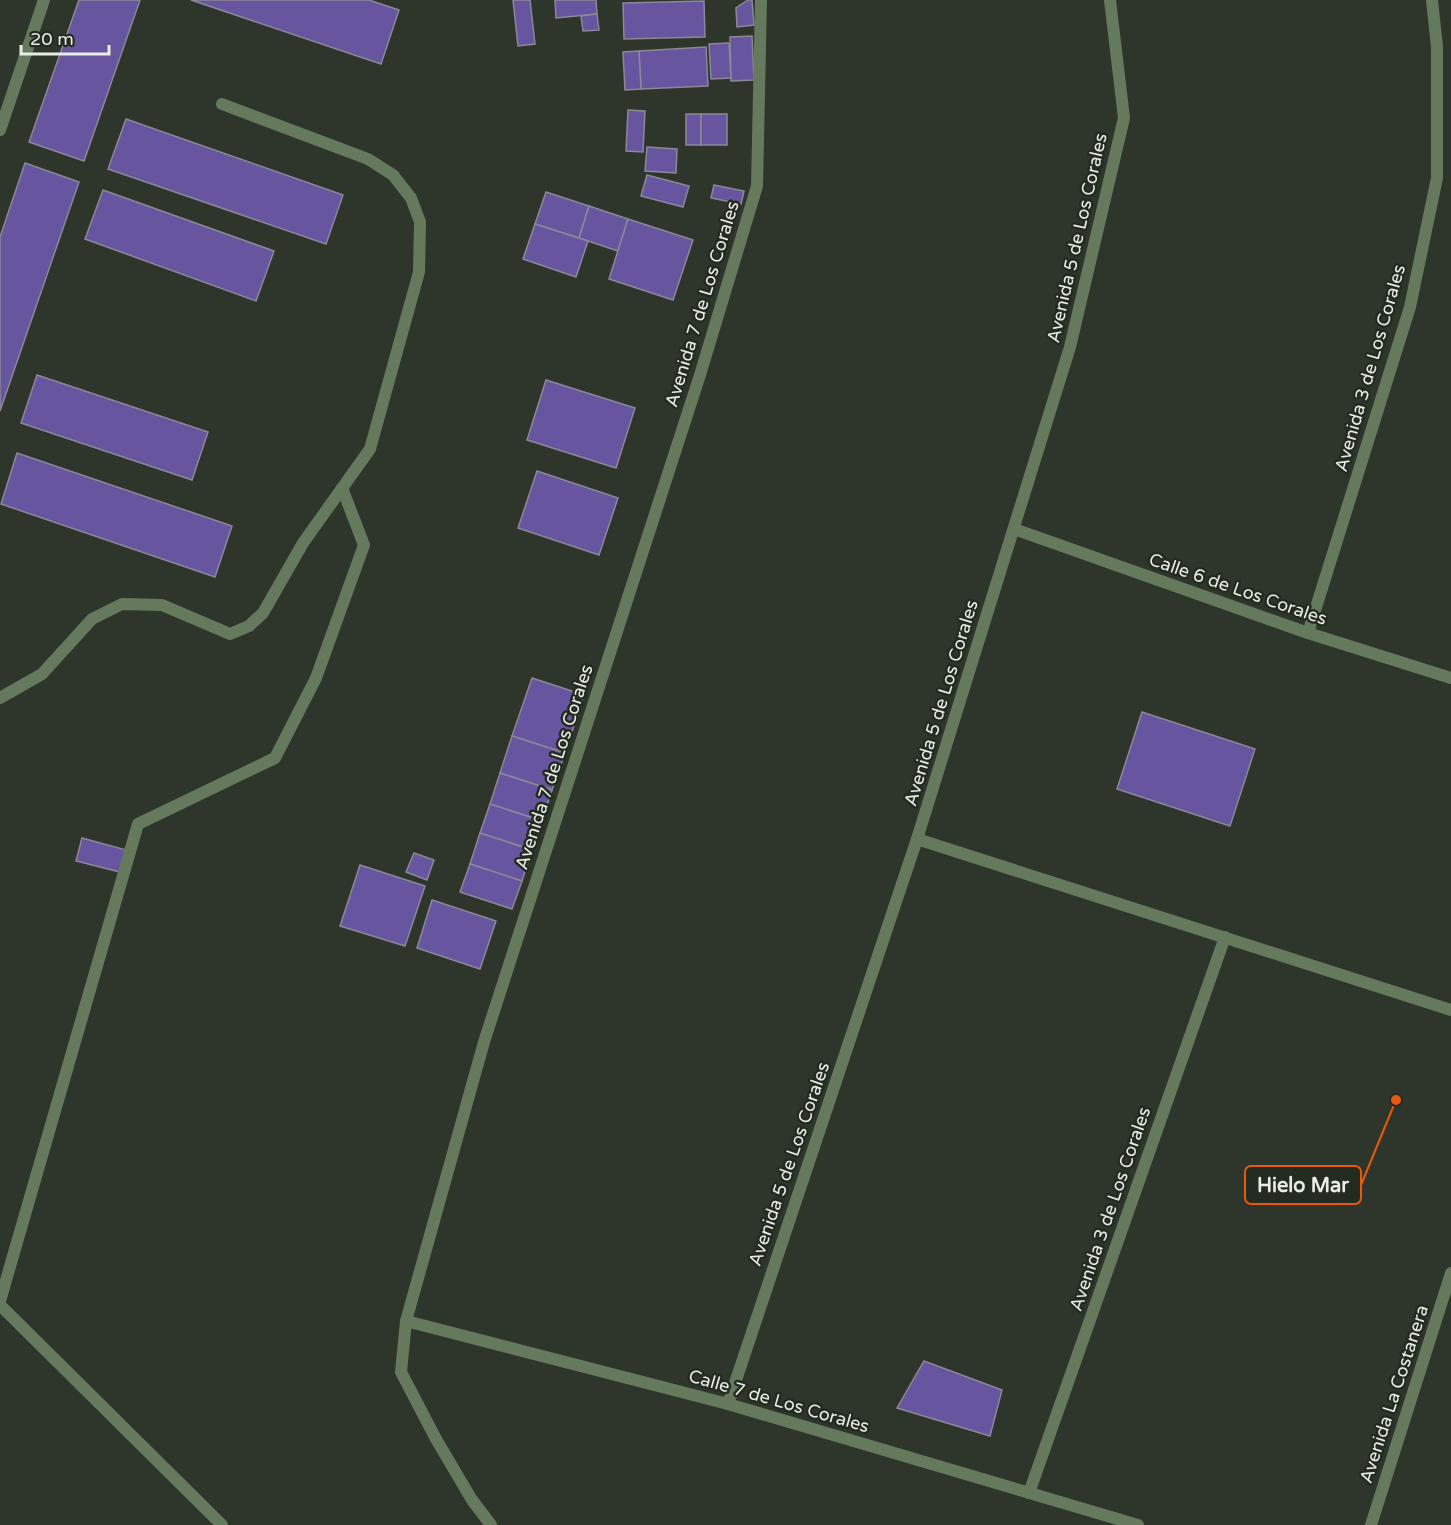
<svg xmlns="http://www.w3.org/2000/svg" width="1451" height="1525" viewBox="0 0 1451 1525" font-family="'Varela Round',sans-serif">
	<rect width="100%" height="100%" fill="#2e362b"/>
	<g fill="#67559f" stroke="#8b8898" stroke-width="1.5">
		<path d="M79,0H140L84,161L29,142Z"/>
		<path d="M191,0H369L399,10L381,64Z"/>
		<path d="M513,0H530L535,44L518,46Z"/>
		<path d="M555,0H596L597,14L556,18Z"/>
		<path d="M748,0H752L754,25L737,27L736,8Z"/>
		<path d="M704,1L705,37L624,39L623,3Z"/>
		<path d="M597,14L599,30L583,31L581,16Z"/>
		<path d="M752,36L754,80L731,81L730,37Z"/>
		<path d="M729,43L731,78L711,79L709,44Z"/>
		<path d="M706,47L708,86L641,89L639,51Z"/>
		<path d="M639,51L641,89L625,90L623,52Z"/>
		<path d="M628,110L645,111L643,152L626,151Z"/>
		<rect x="686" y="114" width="15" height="31"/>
		<rect x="701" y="114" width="26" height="31"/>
		<path d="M126,119L343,195L326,244L108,169Z"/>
		<path d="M647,147L677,149L676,173L645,171Z"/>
		<path d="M25,163L79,182L0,411V237Z"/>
		<path d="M647,175L689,186L683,207L641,196Z"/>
		<path d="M714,185L744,191L741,204L711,198Z"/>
		<path d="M103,190L274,251L256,301L85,239Z"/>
		<path d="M546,192L589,206L579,238L535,224Z"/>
		<path d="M589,206L628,219L618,251L579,238Z"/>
		<path d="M628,219L693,240L673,300L609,279Z"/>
		<path d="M535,224L588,241L576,277L523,259Z"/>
		<path d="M37,375L208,432L192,480L21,423Z"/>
		<path d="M546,380L635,408L616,468L527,440Z"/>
		<path d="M17,453L232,526L215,577L1,504Z"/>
		<path d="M537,471L618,498L599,555L518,528Z"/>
		<path d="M532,678L584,695L565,753L512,736Z"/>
		<path d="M1142,712L1255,749L1230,826L1117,789Z"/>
		<path d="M512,736L565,753L552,790L500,773Z"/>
		<path d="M500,773L552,790L542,821L490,804Z"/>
		<path d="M490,804L542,821L532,850L480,833Z"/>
		<path d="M480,833L532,850L522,881L470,864Z"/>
		<path d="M82,838L126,850L120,872L76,861Z"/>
		<path d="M414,853L434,860L427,880L406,872Z"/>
		<path d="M470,864L522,881L512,909L460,892Z"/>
		<path d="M360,865L425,886L405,946L340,926Z"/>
		<path d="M432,900L496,921L480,969L417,948Z"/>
		<path d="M924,1361L1002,1390L990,1436L897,1408Z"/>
	</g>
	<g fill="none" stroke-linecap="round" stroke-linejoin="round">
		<g stroke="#657a5c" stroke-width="12">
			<path d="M0,130L44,0"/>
			<path d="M1014,529L1308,633L1451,678"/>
			<path d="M1308,633L1410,307L1437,178V47L1432,0"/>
			<path d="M0,698L42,674L92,619L122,604L162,605L230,634L249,626L263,613L303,543L370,449L419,272L420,222L411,198L393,175L368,159L222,104"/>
			<path d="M917,839L1451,1010"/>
			<path d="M0,1301L138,824L275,758L316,678L364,545L342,488"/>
			<path d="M0,1305L222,1525"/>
			<path d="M406,1321L728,1404L1138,1525"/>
			<path d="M728,1404L917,839L1070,347L1124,118L1110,0"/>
			<path d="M1029,1493L1225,937"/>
			<path d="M491,1525L472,1500L436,1439L401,1372L406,1321L484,1042L700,375L757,186L761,0"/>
			<path d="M1371,1525L1451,1273"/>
		</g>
	</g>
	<g text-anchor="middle" stroke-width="5" stroke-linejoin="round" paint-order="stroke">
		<g font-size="18" fill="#e7ece4" stroke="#242c21">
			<text transform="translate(1077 238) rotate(-77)" y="6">Avenida 5 de Los Corales</text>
			<text transform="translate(702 304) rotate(-73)" y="6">Avenida 7 de Los Corales</text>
			<text transform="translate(1370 368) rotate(-74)" y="6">Avenida 3 de Los Corales</text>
			<text transform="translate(1238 589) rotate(19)" y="6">Calle 6 de Los Corales</text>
			<text transform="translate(941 703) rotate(-73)" y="6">Avenida 5 de Los Corales</text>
			<text transform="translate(554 767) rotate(-72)" y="6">Avenida 7 de Los Corales</text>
			<text transform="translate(789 1164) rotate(-71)" y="6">Avenida 5 de Los Corales</text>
			<text transform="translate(1110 1209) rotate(-71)" y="6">Avenida 3 de Los Corales</text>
			<text transform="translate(1394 1394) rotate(-72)" y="6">Avenida La Costanera</text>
			<text transform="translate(779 1401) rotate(16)" y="6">Calle 7 de Los Corales</text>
		</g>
	</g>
	<path fill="none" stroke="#e8590c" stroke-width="2" d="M1396 1100L1361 1185"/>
	<circle fill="#e8590c" stroke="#242c21" stroke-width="2" cx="1396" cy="1100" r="6"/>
	<rect fill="#242c21" stroke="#e8590c" stroke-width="2" x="1245" y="1166" width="116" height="38" rx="6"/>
	<g font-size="20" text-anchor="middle" font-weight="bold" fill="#e7ece4">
		<text x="1303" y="1192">Hielo Mar</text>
	</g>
	<path d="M21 45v9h88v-9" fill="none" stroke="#e7ece4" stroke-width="3"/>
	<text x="30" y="45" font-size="18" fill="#e7ece4" stroke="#242c21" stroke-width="4.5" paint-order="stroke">20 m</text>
</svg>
